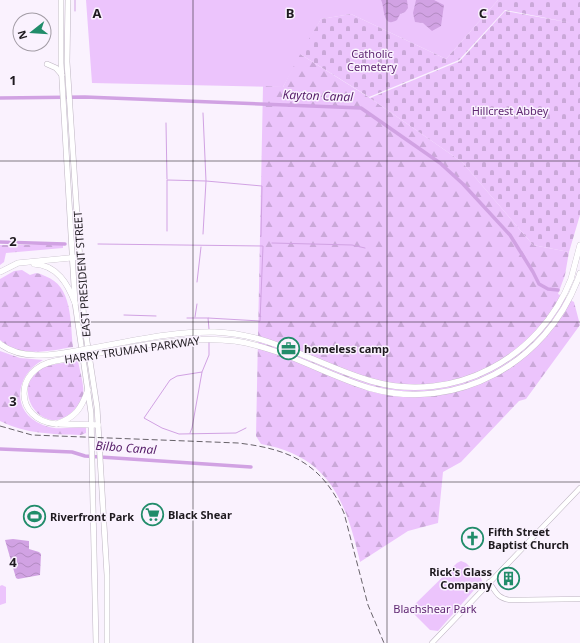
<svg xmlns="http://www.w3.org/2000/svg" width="580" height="643" viewBox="0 0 580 643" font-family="'Noto Sans',sans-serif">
	<defs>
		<pattern id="forest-firs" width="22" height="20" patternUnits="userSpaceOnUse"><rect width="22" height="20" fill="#ecc4fc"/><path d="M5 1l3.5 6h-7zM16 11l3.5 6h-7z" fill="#caa8d8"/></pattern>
		<pattern id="cemetery-stones" width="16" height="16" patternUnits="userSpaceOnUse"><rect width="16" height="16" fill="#ecc4fc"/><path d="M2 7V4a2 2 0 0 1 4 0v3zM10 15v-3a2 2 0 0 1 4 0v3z" fill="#caa8d8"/></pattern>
		<pattern id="water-waves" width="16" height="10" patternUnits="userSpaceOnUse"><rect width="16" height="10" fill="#d1a2e3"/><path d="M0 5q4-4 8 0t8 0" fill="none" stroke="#b38bc2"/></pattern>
	</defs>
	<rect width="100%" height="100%" fill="#faf2fe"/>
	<g fill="#ecc4fc">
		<path d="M86,0H498L446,59L351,14L321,19L283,87L92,83Z"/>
		<path d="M461,561L466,563L481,578L482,581L438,631L430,630L411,611V608L457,563Z"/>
		<path d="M2,585L6,587V603L0,605V586Z"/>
	</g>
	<g fill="url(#forest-firs)">
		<path d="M300,54L370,98L462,162L533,245L569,252L565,275L558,294L574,302L580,325L526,399L519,401L461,462L443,472L438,523L408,531L360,562C346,501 329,456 261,444L256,436L263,86L283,87Z"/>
		<path d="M0,245H63V248L6,253L4,262L0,265Z"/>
		<path d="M22,270L30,275C37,272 39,273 45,276C73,286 70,322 73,347C49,351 20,358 0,340V279L14,271Z"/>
		<path d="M0,351L20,358L43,360C15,375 10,412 43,425C55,431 72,427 86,427V433L81,435C52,434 26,434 0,421Z"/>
		<path d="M78,361C80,372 85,387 83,398C81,404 77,407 72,412C42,441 6,384 45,367C55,363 68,363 78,361Z"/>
	</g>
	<path fill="url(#cemetery-stones)" d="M498,0H580V215L569,252L533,245L462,162L370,98L460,61L505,11L572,23L505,10L459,60L369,97L300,54L321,19L351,14L446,59Z"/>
	<g fill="url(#water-waves)">
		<path d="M381,0H407L408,8L405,12L400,14L397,20C382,29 385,7 381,0Z"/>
		<path d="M416,0H434L444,5L441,26L432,31L423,23L415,22L413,13Z"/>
		<path d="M13,539L29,541V549L39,552L41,554L40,575L18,579L16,578L5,540Z"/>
	</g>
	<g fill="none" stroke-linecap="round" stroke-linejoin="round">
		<g stroke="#d1a2e3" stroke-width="1">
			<path d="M75,0V11"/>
			<path d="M166,123L167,179"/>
			<path d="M167,231V180L206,181L203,113"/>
			<path d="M203,234L206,181L262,186L261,236"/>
			<path d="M272,243L352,245L365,248"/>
			<path d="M98,244L263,246L260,321L208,318L209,329"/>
			<path d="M197,282L201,247"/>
			<path d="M124,315L156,316"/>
			<path d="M195,317L197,304"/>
			<path d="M187,318H208"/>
			<path d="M202,372L209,355V342"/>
			<path d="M190,433L192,428L202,372L177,376L170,380L144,418L162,428L179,434L236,433L246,428"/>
		</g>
		<g stroke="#d1a2e3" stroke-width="3.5">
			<path d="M0,98L85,97L361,108L440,163L463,184L510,235L533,272L539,284L548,289L558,290"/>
			<path d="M0,242L65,244"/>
			<path d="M0,449L72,452L85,456L251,467"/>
		</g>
		<defs>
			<g id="secondary">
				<path d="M489,582C496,592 497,598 510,600L580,599"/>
				<path d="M432,643L580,488"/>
			</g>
			<g id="primary">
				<path d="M61,0V63L75,303L91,413L96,643"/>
				<path d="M68,0L67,62L84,322L97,407L107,575V643"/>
				<path d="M47,64L56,68L62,75"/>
			</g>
			<g id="motorway">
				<path d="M34,264C57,265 68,284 75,303"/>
				<path d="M0,272L18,263L80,257"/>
				<path d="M571,279L580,245"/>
				<path d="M578,279L580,273"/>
				<path d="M56,424C75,418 81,409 88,390"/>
				<path d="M60,424L98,425"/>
			</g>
		</defs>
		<use href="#secondary" stroke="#bdb4c1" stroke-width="5.5"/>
		<use href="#primary" stroke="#bdb4c1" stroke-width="6"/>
		<use href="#motorway" stroke="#bdb4c1" stroke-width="6"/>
		<use href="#secondary" stroke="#fff" stroke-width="4.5"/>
		<use href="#primary" stroke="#fff" stroke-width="5"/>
		<use href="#motorway" stroke="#fff" stroke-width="5.5"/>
		<path stroke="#68636a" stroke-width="1" stroke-dasharray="6 3" stroke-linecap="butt" d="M0,426L32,435L238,443C289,449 322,463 344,513L368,605L384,643"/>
		<defs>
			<g id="motorway-bridge">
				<path d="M0,344C11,352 23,355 36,355C52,356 70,352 86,349C128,342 172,331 215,332C273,334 317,365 371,381C454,405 540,358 571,279"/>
				<path d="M56,424C14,420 13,369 55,361C110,352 181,334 235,341C283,348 323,374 369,388C457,413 546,363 578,279"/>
			</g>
		</defs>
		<use href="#motorway-bridge" stroke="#bdb4c1" stroke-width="6" stroke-linecap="butt"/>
		<use href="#motorway-bridge" stroke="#fff" stroke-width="5.5"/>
	</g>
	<path fill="none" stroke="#1e1a1f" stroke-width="1" stroke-opacity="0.55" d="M193,0V643M387,0V643M0,161H580M0,322H580M0,482H580"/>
	<defs>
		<symbol id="office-ring" viewBox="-11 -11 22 22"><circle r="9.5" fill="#faf2fe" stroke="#218c6a" stroke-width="1.5"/><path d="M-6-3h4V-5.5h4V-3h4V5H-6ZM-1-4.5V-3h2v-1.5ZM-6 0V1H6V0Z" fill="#218c6a"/></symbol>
		<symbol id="supermarket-ring" viewBox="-11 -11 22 22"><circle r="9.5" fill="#faf2fe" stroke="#218c6a" stroke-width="1.5"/><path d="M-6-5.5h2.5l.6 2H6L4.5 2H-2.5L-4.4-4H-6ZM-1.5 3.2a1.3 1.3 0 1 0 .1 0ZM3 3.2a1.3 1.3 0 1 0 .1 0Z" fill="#218c6a"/></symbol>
		<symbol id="stadium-ring" viewBox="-11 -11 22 22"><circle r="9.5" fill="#faf2fe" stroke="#218c6a" stroke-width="1.5"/><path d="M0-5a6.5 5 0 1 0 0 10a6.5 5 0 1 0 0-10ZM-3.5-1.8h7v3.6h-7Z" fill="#218c6a"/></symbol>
		<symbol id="church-ring" viewBox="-11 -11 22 22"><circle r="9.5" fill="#faf2fe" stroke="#218c6a" stroke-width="1.5"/><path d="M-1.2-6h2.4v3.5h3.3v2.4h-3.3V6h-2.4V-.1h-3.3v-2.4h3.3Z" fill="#218c6a"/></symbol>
		<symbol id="building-ring" viewBox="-11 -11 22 22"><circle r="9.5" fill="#faf2fe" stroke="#218c6a" stroke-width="1.5"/><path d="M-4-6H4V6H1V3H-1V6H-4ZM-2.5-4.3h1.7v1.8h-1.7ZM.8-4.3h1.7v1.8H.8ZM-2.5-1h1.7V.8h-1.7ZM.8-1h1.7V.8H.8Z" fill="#218c6a"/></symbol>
	</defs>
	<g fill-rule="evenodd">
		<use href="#office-ring" x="276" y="336" width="25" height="25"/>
		<use href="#supermarket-ring" x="140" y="502" width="25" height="25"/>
		<use href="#stadium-ring" x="22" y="504" width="25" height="25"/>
		<use href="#church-ring" x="460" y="526" width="25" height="25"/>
		<use href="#building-ring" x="496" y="566" width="25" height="25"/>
	</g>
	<g text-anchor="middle" stroke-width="3" stroke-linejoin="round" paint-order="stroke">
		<g font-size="11" fill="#5f2772" stroke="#faf2fe">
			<text x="372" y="58">Catholic<tspan x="372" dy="13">Cemetery</tspan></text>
			<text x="510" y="115">Hillcrest Abbey</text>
			<text x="435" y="613">Blachshear Park</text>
		</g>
		<g font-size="11" fill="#1e1a1f" stroke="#faf2fe">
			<text transform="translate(82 274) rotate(-94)" y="4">EAST PRESIDENT STREET</text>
			<text transform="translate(132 350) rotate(-8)" y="4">HARRY TRUMAN PARKWAY</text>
		</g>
		<g font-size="11" font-weight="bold" fill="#1e1a1f" stroke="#faf2fe" text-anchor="start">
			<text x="304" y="353">homeless camp</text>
			<text x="168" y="519">Black Shear</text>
			<text x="50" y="521">Riverfront Park</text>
			<text x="488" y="536">Fifth Street<tspan x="488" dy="13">Baptist Church</tspan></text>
			<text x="492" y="576" text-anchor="end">Rick's Glass<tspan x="492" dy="13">Company</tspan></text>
		</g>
		<g font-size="12" font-style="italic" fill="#561d69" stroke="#faf2fe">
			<text transform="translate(318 96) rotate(2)" y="4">Kayton Canal</text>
			<text transform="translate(126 448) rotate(4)" y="4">Bilbo Canal</text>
		</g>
	</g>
	<g font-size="13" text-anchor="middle" font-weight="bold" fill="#1e1a1f" stroke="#faf2fe" stroke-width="3" stroke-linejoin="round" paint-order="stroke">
		<text x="97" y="18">A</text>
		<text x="290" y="18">B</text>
		<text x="483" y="18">C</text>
		<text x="13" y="85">1</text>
		<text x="13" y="246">2</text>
		<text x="13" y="406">3</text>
		<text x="13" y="567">4</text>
	</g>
	<g transform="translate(32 32) rotate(253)"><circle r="19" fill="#faf2fe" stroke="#a29ca5"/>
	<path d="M0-3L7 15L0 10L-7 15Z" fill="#218c6a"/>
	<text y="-6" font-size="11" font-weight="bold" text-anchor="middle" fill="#1e1a1f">N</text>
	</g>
</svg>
